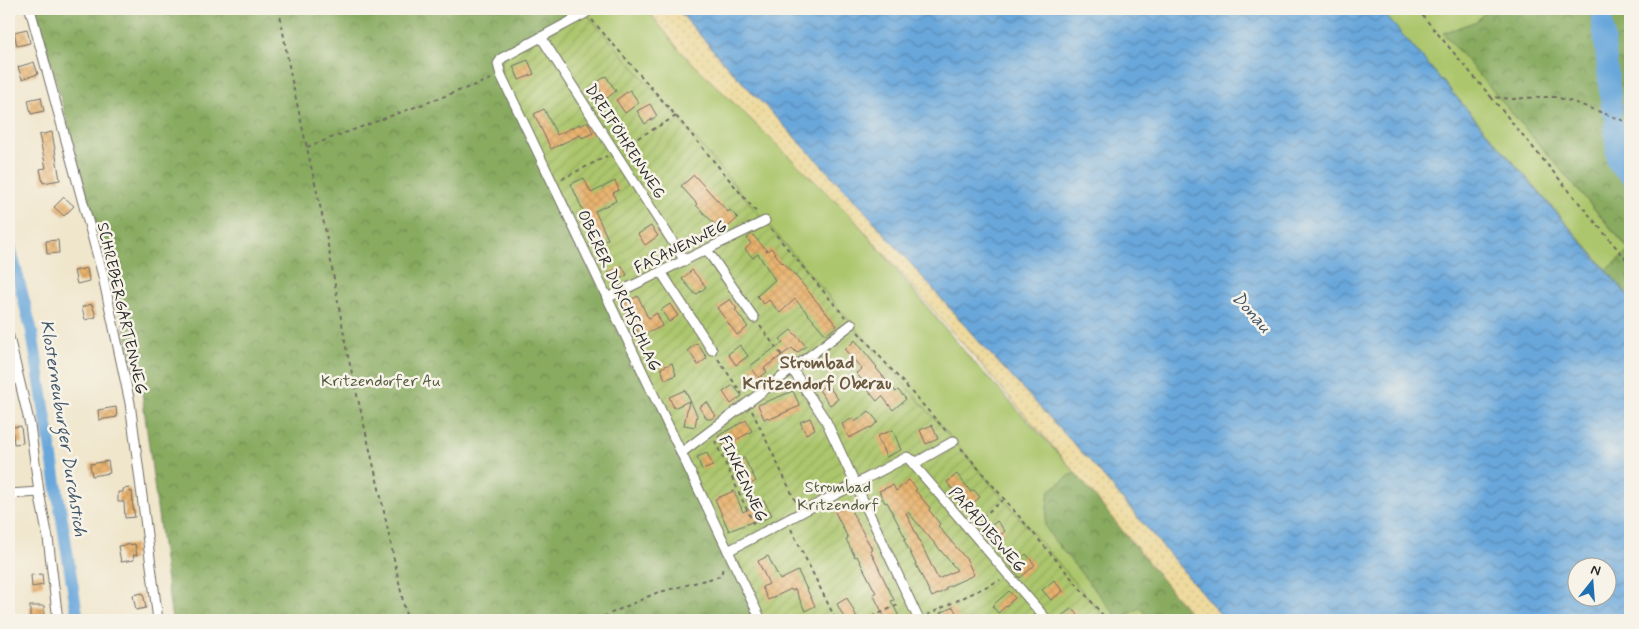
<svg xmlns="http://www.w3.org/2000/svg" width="1639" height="629" viewBox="0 0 1639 629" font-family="Mynerve,sans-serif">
	<defs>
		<pattern id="forest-crowns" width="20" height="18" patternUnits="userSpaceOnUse" patternTransform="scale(1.25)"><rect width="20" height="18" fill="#88ab60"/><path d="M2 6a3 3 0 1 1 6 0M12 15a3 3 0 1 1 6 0" fill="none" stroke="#6f8b4f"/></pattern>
		<pattern id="sand-dots" width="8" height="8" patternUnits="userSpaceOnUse" patternTransform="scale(1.25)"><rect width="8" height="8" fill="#eeda9e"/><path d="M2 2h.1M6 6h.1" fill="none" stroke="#cb8" stroke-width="1.8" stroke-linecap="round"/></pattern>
		<pattern id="garden-furrows" width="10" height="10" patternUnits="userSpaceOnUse" patternTransform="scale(1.25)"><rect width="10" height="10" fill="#abc66c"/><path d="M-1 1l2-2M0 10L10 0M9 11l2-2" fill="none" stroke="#93aa5e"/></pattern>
		<pattern id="water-waves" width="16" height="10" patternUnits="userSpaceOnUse" patternTransform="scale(1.25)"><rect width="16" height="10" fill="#69a7db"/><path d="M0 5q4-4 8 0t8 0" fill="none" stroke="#5788b2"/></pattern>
		<pattern id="building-cross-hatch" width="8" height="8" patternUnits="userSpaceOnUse" patternTransform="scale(1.25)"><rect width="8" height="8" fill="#e8b26d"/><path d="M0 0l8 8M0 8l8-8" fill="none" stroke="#c7995f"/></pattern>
	</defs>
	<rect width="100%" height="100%" fill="#f7f3e8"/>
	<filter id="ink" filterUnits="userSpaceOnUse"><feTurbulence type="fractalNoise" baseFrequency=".02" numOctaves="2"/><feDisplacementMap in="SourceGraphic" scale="10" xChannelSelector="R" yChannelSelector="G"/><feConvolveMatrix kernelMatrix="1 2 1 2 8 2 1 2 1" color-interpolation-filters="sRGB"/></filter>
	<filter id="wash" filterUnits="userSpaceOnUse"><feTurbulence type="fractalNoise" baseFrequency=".0096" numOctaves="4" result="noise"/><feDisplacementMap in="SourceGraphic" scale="20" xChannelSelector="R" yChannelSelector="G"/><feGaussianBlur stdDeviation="1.12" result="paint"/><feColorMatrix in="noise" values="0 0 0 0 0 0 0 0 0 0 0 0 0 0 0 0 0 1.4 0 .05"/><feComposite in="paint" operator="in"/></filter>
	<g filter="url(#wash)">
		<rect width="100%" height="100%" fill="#f0e6cc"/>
		<g fill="#abc66c" stroke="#6b784c">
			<path d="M594,9H647L681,52L852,217L969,357L1075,472L1049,491L1045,526L1054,540L1119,619L1140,608L1151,620H1107L954,441L852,324L676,116L586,13Z"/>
			<path d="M1380,9H1488L1477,21L1444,33L1630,251L1607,270Z"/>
		</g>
		<g fill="url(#forest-crowns)" stroke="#5a6b46">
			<path d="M36,9H594L502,58L761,620H172L142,393Z"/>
			<path d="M1488,9H1630V298L1607,270L1630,250L1443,33L1477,21Z"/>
			<path d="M1075,472L1195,620H1151L1140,608L1119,619L1054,540L1045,526L1049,491Z"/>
		</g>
		<path fill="url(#sand-dots)" stroke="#8c8264" d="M647,9H677L728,67L864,210L981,344L1090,461L1225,620H1195L1075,472L852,217L681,52Z"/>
		<path fill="url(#garden-furrows)" stroke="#6b784c" d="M586,13L676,116L852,324L954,441L1107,620H761L501,75L502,58Z"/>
		<path fill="url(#water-waves)" stroke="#4a6983" fill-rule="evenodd" d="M677,9H1380L1630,298V620H1225L1090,461L981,344L864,210L728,67ZM1576,566H1606V596H1576Z"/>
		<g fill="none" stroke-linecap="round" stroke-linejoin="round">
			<path stroke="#69a7db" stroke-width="12" d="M9,243L32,332L78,620"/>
			<g stroke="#69a7db" stroke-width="21">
				<path d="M1601,9L1612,111"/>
				<path d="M1614,126L1617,161L1630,175"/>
			</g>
		</g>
		<g id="blocks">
			<g fill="url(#building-cross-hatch)" fill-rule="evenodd">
				<path d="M27,29L30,43L17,46L14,32Z"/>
				<path d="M528,60L534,74L519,80L513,66Z"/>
				<path d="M34,62L38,74L22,79L18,67Z"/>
				<path d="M606,76L616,91L606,99L595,84Z"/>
				<path d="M630,90L639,103L625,113L616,100Z"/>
				<path d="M41,97L44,111L31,114L28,100Z"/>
				<path d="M650,104L657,116L645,124L637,111Z"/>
				<path d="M544,109L557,135L579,124L580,126L588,122L593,133L582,138L580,135L551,149L534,114Z"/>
				<path d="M52,132L60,180L43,183L40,169L46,168L39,135Z"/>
				<path d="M694,175L728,212L730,210L738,218L722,232L696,205L697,204L681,186Z"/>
				<path d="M584,178L591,193L615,181L619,190L613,193L616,201L595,211L608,239L596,245L587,228L590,226L571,184Z"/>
				<path d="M64,197L74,206L64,216L54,207Z"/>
				<path d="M651,226L658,236L645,245L638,234Z"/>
				<path d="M752,234L767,251L771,248L782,263L783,262L795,275L837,326L826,335L795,299L780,313L769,300L764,304L757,296L775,280L758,254L753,258L745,249L751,244L747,238Z"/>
				<path d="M58,240L59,253L47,254L46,241Z"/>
				<path d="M622,266L627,275L613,282L608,273Z"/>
				<path d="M87,268L89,281L77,284L74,271Z"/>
				<path d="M692,270L706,287L696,295L682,279Z"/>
				<path d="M638,296L647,316L649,318L657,313L662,326L640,337L629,313L626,314L622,304Z"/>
				<path d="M730,299L737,309L735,310L748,327L737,335L717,308Z"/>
				<path d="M92,304L96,317L85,320L82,307Z"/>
				<path d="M670,304L678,316L669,322L661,310Z"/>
				<path d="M791,330L806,346L797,353L792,348L764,368L767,372L759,378L750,366L783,342L780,339Z"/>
				<path d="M855,340L877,367L876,368L896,392L898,390L906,399L893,410L882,396L877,401L866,388L867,386L856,373L862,369L845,350Z"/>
				<path d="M697,343L707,358L698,365L688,350Z"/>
				<path d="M740,345L748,356L736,365L728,354Z"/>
				<path d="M672,363L676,375L665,380L661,368Z"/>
				<path d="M827,384L838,399L830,405L819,390Z"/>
				<path d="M733,385L742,396L731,404L723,392Z"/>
				<path d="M685,390L697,415L695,427L684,425L689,401L674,408L669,397Z"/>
				<path d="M793,391L800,406L770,419L768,417L764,419L758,405Z"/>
				<path d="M707,402L716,416L711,419H707L699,407Z"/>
				<path d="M116,407L117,417L99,420L98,410Z"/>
				<path d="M869,411L878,422L871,428L870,427L849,438L842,424L853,418L855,422Z"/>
				<path d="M810,418L815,429L806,434L800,422Z"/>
				<path d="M746,420L752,431L724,447L718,436Z"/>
				<path d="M932,425L938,439L926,444L920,430Z"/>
				<path d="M21,426L23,443L14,444L12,427Z"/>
				<path d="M893,430L901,450L886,457L877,436Z"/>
				<path d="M707,453L713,466L702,470L697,457Z"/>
				<path d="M744,458L756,481L745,487L733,464Z"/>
				<path d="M108,461L110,473L92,476L90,464Z"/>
				<path d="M957,474L971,492L974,490L980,497L971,505L956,488L953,490L947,482Z"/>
				<path d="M909,480L917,489L915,490L930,508L929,510L940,524L938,526L967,560L974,575L945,588L946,590L932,597L904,540L906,539L887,502L885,503L879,491L893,485L896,491ZM908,512L957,570L938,579L906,513Z"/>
				<path d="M129,488L130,492L132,491L133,501H132L135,517L125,518L124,502H118V492H123V489Z"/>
				<path d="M734,491L743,512L764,501L772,515L758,523L757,520L729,531L715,499Z"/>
				<path d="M848,505L872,549L870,550L894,600L891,601L901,620H886L873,594L876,593L857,556L855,557L846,539L848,538L835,512Z"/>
				<path d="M997,521L1005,531L994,541L985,531Z"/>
				<path d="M135,544L137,555H133L134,560L121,562L118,546Z"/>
				<path d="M1026,554L1035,565L1020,578L1011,567Z"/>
				<path d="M768,556L780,580L798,571L815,606L805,611L795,589L792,591L791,589L768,600L762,587L769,584L758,561Z"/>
				<path d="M42,574L43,585L32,587L31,575Z"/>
				<path d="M1054,580L1063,591L1051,600L1042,590Z"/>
				<path d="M1009,591L1015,598L998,613L992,606Z"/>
				<path d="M143,593L146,608L136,610L133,595Z"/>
				<path d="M847,598L857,617L851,620H845L837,604Z"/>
				<rect x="30" y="606" width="14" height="14"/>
				<path d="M953,607L960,620H943L940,613Z"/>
				<path d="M1072,608L1078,615L1072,620H1056Z"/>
			</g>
		</g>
	</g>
	<g filter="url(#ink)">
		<use href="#blocks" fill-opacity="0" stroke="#706c63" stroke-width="1"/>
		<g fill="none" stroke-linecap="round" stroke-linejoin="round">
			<defs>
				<g id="minor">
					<path d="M30,9L102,272L130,403L158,620"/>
					<path d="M586,13L502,58L498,64L501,75L761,620"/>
					<path d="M541,37L685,261"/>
					<path d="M707,250L754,318"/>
					<path d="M661,272L712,350"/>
					<path d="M607,298L765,221"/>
					<path d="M9,337L30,425L39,492L48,538L58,620"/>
					<path d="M792,369L826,421L919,620"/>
					<path d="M681,453L852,324"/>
					<path d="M909,459L1047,620"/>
					<path d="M9,494L39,492"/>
					<path d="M728,551L907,457L917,462L954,441"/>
				</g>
			</defs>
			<use href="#minor" stroke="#706c63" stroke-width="11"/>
			<g stroke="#706c63" stroke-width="2" stroke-dasharray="4 4" stroke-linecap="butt">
				<path d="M279,9L291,77L325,228L347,352L380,493L407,620"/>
				<path d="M1417,9L1491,97L1513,99L1537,97H1556L1576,103L1630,123"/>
				<path d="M592,20L676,116L758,214"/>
				<path d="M1491,97L1630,264"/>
				<path d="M624,146L676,116"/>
				<path d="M307,147L491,79"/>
				<path d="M562,179L607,156"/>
				<path d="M771,229L845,317"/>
				<path d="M760,326L786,361"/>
				<path d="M858,332L948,433"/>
				<path d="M718,359L742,394"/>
				<path d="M752,411L797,504"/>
				<path d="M715,441L754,525"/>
				<path d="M961,448L1107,620"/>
				<path d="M976,522L1003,500"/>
				<path d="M791,529L836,620"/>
				<path d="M927,615L1000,580"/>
				<path d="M596,620L656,593L721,576L723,567"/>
				<path d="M865,620L900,604"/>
			</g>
			<use href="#minor" stroke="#fff" stroke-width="9"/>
		</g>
	</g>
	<g text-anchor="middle" stroke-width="5" stroke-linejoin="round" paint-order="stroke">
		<g font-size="16" fill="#2b2b2b" stroke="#f7f3e8">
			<text transform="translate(626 141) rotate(57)" y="6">DREIFÖHRENWEG</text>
			<text transform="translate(680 246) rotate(-26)" y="6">FASANENWEG</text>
			<text transform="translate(620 290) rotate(65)" y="6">OBERER DURCHSCHLAG</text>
			<text transform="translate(123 308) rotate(77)" y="6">SCHREBERGARTENWEG</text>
			<text transform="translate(744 478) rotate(65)" y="6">FINKENWEG</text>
			<text transform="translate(988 529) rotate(49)" y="6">PARADIESWEG</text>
		</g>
		<g font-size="16" fill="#515a3e" stroke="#f7f3e8">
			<text x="381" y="386">Kritzendorfer Au</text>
			<text x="838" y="492">Strombad<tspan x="838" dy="18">Kritzendorf</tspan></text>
		</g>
		<g font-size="18" font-style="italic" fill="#415669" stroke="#f7f3e8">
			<text transform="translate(1252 312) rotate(48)" y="6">Donau</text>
			<text transform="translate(64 428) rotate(81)" y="6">Klosterneuburger Durchstich</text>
		</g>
		<g font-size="18" font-weight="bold" fill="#6d5a42" stroke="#f7f3e8">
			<text x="817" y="368">Strombad<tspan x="817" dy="21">Kritzendorf Oberau</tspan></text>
		</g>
	</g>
	<rect width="1639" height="629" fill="none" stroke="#f7f3e8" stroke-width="30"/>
	<g transform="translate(1592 582) rotate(17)"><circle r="24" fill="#f7f3e8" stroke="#a5a39c"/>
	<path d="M0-4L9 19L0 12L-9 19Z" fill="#1f6fb2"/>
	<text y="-8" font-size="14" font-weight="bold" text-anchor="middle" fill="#2b2b2b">N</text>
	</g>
</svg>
